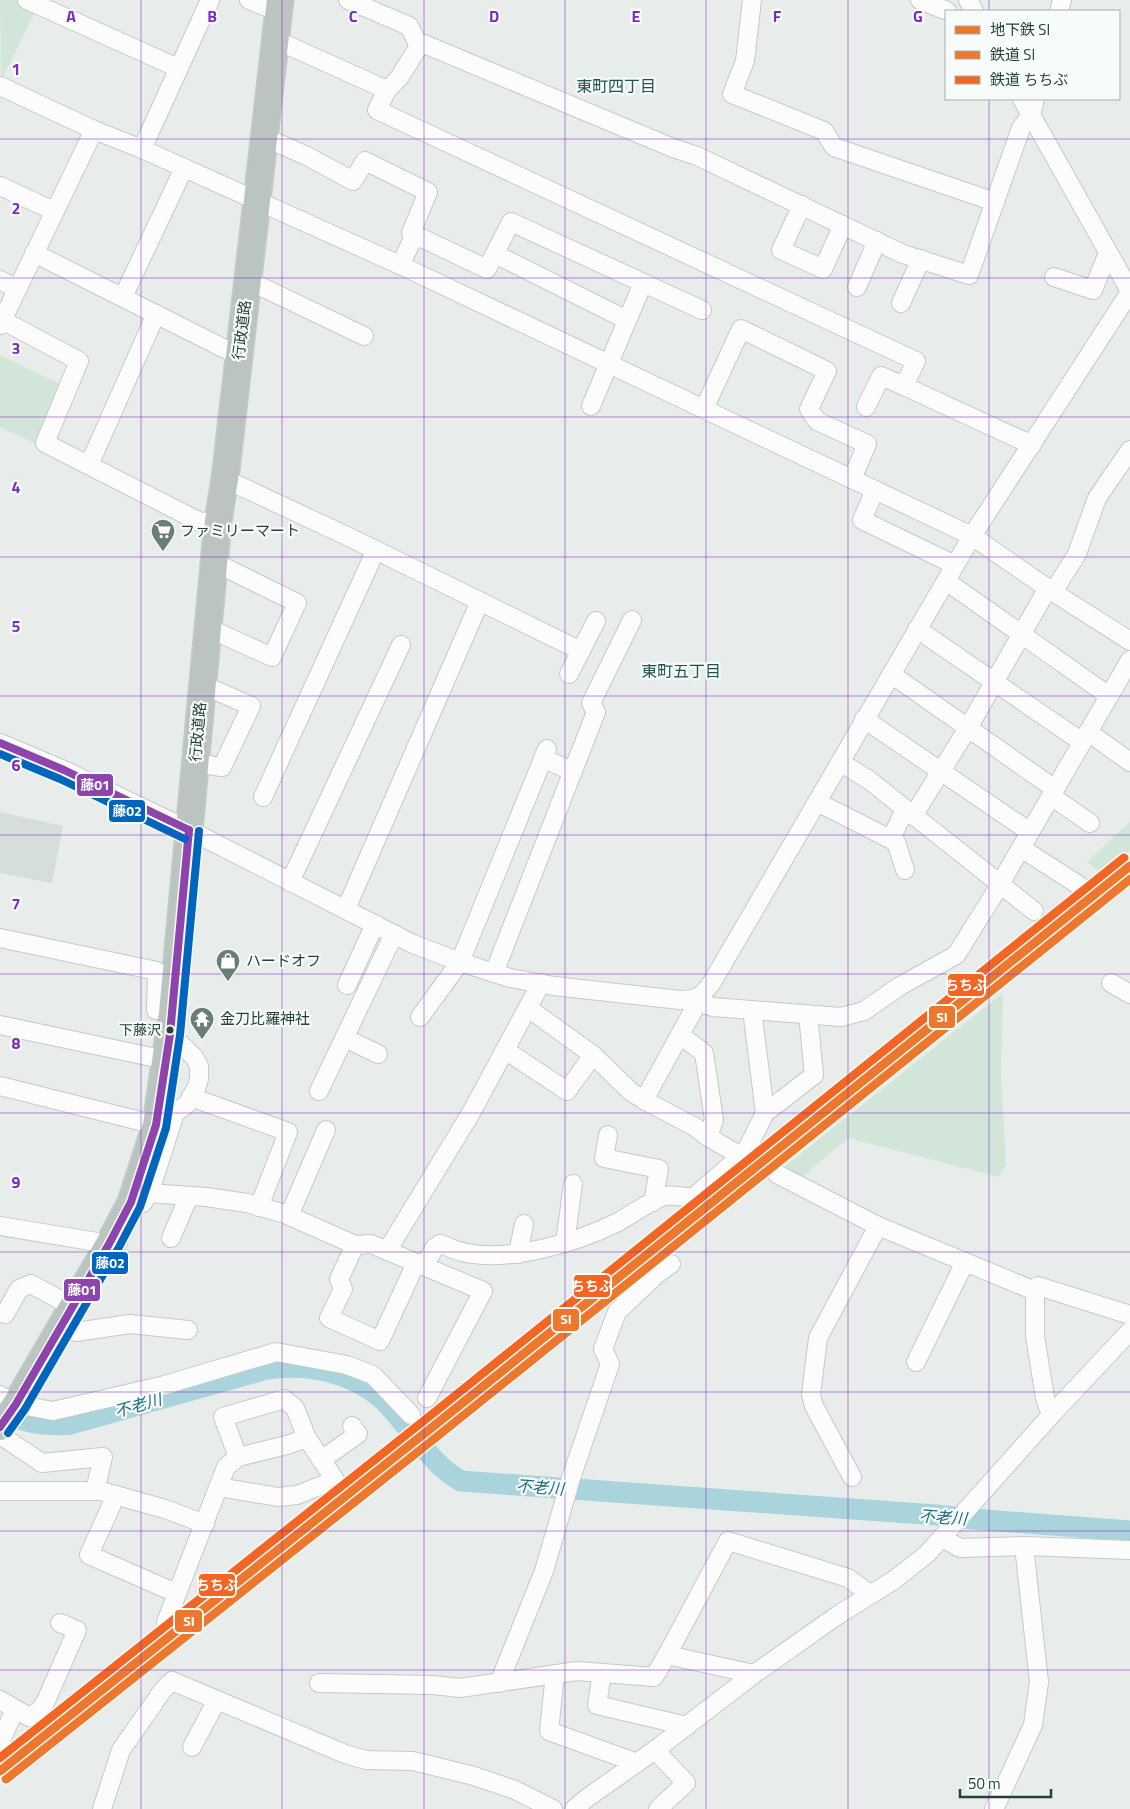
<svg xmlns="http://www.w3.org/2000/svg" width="1130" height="1809" viewBox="0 0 1130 1809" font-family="'Titillium Web','Noto Sans JP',sans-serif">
	<rect width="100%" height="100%" fill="#e8edeb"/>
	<path fill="#d6dedb" d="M0,812L63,826L52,883L0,873Z"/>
	<g fill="#d1e6d8">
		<path d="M0,0H15L36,10L1,81Z"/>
		<path d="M0,355L66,387L38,445L0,427Z"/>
		<path d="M1130,822V851L1102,873L1087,862Z"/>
		<path d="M1003,993L1001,1078L1006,1165L999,1177L848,1138L801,1178L783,1168Z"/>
	</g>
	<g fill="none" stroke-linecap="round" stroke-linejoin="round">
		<path stroke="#a9d4db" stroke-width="21" d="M0,1412C26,1422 43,1427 71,1424L267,1369C307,1363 351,1372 382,1399C392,1408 401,1420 409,1430C426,1450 438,1468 461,1481L937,1515L973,1519L1130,1531"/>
		<defs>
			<g id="minor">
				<path d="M27,0L178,68"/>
				<path d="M249,0L279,12"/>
				<path d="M348,0L409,26L419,46"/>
				<path d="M752,0L745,61L732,94L824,131L834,147L995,202"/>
				<path d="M920,0L947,11"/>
				<path d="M968,0L974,11"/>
				<path d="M1059,11L1062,0"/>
				<path d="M276,40L387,90L399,78L419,46L424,44L673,148L697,156L903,254L969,275L1021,128L1031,115L1035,99"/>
				<path d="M0,86L94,130L142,149L400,265L972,536L1053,592L1130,641"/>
				<path d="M387,90L377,110L916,361L904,386L881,376L866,407"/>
				<path d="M1022,99L1130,291"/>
				<path d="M264,137L307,156L353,181L365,161L428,192L411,233L487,269L511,222L702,310"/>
				<path d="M142,149L210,0"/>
				<path d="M0,186L54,211"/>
				<path d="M802,205L781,250L823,269L843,225"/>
				<path d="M34,253L239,356"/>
				<path d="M495,254L627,320"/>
				<path d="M400,265L415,235"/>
				<path d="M1054,277L1093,290L1108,253"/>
				<path d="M0,280L17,289"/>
				<path d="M247,280L364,336"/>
				<path d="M857,287L877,241"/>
				<path d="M123,297L184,168"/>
				<path d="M901,303L921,259"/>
				<path d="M2,320L79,361L45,443L200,522L218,521"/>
				<path d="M0,325L94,130"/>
				<path d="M904,386L1032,445"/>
				<path d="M591,406L643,283"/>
				<path d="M704,409L741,329L827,371L809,409L817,421L867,444L852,479"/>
				<path d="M89,465L156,314"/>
				<path d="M225,479L351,538L581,651"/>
				<path d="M875,490L862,520L955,565"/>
				<path d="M946,581L1109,696"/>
				<path d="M1053,592L1077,554L1097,498L1130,450"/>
				<path d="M208,628L272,657L297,603L214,562"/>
				<path d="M917,629L1082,742"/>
				<path d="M569,674L596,621"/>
				<path d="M891,674L1055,789"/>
				<path d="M864,719L1030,832"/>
				<path d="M1088,732L1130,762"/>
				<path d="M0,743L64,770L189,830L413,944L460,962L510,978L554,986L680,1000C697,1000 700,997 711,984L972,536L1130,292"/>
				<path d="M543,758L573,772"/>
				<path d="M840,762L869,780L1034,911"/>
				<path d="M195,763L222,767L251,706L203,685"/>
				<path d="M1051,796L1090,823"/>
				<path d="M263,797L376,550"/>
				<path d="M817,802L896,842L905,870"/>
				<path d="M913,816L968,728L1048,588"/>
				<path d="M891,839L905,809"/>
				<path d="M1021,848L1080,886"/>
				<path d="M290,882L401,645"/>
				<path d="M346,909L480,601"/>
				<path d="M0,938L157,971L156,1010L172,1013"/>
				<path d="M494,973L596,712L591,703L632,620"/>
				<path d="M1111,983L1130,994"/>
				<path d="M347,985L375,924"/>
				<path d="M693,1000L713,1007L841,1017L864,1011L900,986L956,955L993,896L1130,660"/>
				<path d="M752,1010L765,1113"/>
				<path d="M420,1017L460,962L547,749"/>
				<path d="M0,1025L166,1060"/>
				<path d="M680,1035L704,1053L714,1120L708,1137"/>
				<path d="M345,1038L378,1054"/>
				<path d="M505,1050L567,1091L593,1055L528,1008"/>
				<path d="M593,1055L630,1091L644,1100"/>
				<path d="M0,1086L156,1125"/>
				<path d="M319,1091L394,934"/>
				<path d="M191,1097L288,1132L259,1207"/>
				<path d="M608,1135L604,1158L659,1169L653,1202"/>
				<path d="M741,1156L746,1151L765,1113L814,1075L808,1015"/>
				<path d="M777,1174L878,1226L1035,1291"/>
				<path d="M148,1193L206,1197L247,1203L285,1214L355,1245L371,1244L483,1291L427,1398"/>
				<path d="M143,1203L152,1185L175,1113L187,1104L196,1089L199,1079V1066L194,1057L170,1034"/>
				<path d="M289,1216L326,1130"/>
				<path d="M0,1226L109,1244L118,1243"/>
				<path d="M171,1238L189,1196"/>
				<path d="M565,1243L573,1184"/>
				<path d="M355,1245L339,1279L343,1289L329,1318L380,1341L416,1263"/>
				<path d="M387,1251L471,1113L541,983"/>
				<path d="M518,1254L524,1224"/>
				<path d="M424,1266L435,1247L440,1244C447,1246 454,1250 462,1252C508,1263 576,1243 618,1222C629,1216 655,1198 665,1196C675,1194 685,1199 695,1196L741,1156L708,1137L695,1127L644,1100L698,1002"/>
				<path d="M5,1314L19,1289L31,1284L73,1307"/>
				<path d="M61,1327L76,1332L130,1324L188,1330"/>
				<path d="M916,1362L965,1262"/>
				<path d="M0,1395L16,1404L53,1411L165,1385L276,1352L347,1365L373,1375L411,1415"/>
				<path d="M1053,1413L1048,1407L1045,1398L1035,1336V1291L1038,1286L1130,1315"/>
				<path d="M0,1435L42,1463L103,1457L95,1491"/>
				<path d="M321,1460L358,1434L352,1426"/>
				<path d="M852,1477L814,1406L811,1395L818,1338L878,1226"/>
				<path d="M219,1487L278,1497L297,1495L335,1480L307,1438L295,1408L284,1399L223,1417L238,1457"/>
				<path d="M0,1491H101L165,1509L205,1524"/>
				<path d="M116,1495L89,1555L176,1593"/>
				<path d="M942,1538L960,1548L1024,1546L1130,1550"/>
				<path d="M166,1622L226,1467L238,1457L287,1445L307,1438"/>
				<path d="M667,1655L728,1541L848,1578L870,1594"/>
				<path d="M602,1673L597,1705L687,1726"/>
				<path d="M555,1674L549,1731L637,1763"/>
				<path d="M319,1683L433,1685L460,1688L577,1671L654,1677L667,1655L754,1674"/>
				<path d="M499,1683L544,1571L571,1478L610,1364L603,1349L617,1312L657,1274L671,1264"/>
				<path d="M0,1700L29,1717L39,1711L45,1703L77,1630L60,1623"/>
				<path d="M0,1743L15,1709"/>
				<path d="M192,1747L217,1700"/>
				<path d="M655,1750L686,1783L658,1809"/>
				<path d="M102,1809L121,1750L163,1690L172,1681L345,1754L366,1760L413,1761L474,1776L515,1790L553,1809"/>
				<path d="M574,1809L587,1798L655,1750L754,1674L838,1615L894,1580L927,1554L1053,1413L1130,1331"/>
				<path d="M994,1809L1033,1725L1039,1682L1024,1546"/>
			</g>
			<path id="highway" d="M0,1427L16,1404L109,1244L131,1202L156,1125L172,1013L218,521L225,479L280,0"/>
		</defs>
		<use href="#minor" stroke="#c5cac8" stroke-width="20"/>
		<use href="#highway" stroke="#c3ccc9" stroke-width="29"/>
		<use href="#minor" stroke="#fcfcfc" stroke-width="18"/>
		<use href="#highway" stroke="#bcc4c2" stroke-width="26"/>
		<defs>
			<g id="bus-1">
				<path d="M0,743L64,770L189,830"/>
				<path d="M0,1427L16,1404L109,1244L131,1202L156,1125L170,1034L189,830"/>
			</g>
			<g id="bus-2">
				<path d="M0,754L60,779L185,839"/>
				<path d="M8,1433L25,1409L118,1249L140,1207L166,1128L180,1035L199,831"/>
			</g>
		</defs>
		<use href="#bus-1" stroke="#f7fbf9" stroke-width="11"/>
		<use href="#bus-2" stroke="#f7fbf9" stroke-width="11"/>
		<use href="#bus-1" stroke="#8e44ad" stroke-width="8"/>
		<use href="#bus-2" stroke="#0065bd" stroke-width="8"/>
		<defs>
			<path id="rail-1" d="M6,1779L441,1433L1130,879"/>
			<path id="rail-2" d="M0,1758L429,1417L1124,858"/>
		</defs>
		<use href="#rail-1" stroke="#f7fbf9" stroke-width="12"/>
		<use href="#rail-2" stroke="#f7fbf9" stroke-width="12"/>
		<use href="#rail-1" stroke="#ed772d" stroke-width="9"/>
		<use href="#rail-2" stroke="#f26522" stroke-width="9"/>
		<defs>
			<path id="metro-1" d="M0,1771L435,1425L1130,866"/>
		</defs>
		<use href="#metro-1" stroke="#f7fbf9" stroke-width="12"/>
		<use href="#metro-1" stroke="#ed772d" stroke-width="9"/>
	</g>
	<path fill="none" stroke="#7b2cbf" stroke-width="1" stroke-opacity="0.55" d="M141,0V1809M282,0V1809M424,0V1809M565,0V1809M706,0V1809M848,0V1809M989,0V11M989,99V1809M0,139H1130M0,278H1130M0,417H1130M0,557H1130M0,696H1130M0,835H1130M0,974H1130M0,1113H1130M0,1252H1130M0,1392H1130M0,1531H1130M0,1670H1130"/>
	<defs>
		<symbol id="supermarket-pin" viewBox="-11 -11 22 30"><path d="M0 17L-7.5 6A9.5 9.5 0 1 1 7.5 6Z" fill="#697e78" stroke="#f7fbf9"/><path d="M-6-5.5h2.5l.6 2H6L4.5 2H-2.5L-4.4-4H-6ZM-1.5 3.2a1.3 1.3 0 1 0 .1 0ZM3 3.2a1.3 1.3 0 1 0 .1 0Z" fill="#fff"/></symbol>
		<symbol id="shop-pin" viewBox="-11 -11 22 30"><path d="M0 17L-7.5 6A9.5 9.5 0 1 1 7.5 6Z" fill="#697e78" stroke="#f7fbf9"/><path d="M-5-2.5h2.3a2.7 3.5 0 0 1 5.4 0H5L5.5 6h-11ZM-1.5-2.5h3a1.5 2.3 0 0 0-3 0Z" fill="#fff"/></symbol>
		<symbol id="temple-pin" viewBox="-11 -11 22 30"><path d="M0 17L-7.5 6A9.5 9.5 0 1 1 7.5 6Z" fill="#697e78" stroke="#f7fbf9"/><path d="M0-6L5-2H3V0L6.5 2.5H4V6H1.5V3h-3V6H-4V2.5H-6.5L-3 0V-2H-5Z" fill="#fff"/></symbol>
	</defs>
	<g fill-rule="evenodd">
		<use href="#supermarket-pin" x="149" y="517" width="28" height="38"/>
		<use href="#shop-pin" x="214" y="947" width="28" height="38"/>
		<use href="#temple-pin" x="188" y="1005" width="28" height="38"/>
	</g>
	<circle fill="#24423a" stroke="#f7fbf9" stroke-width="2" cx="170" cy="1030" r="4.5"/>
	<g text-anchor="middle" stroke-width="4.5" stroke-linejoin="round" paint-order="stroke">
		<g font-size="14" fill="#24423a" stroke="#f7fbf9" text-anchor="end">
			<text x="161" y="1035">下藤沢</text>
		</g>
		<g font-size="15" fill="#24423a" stroke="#f7fbf9">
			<text transform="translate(242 330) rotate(-83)" y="5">行政道路</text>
			<text transform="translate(198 732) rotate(-85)" y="5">行政道路</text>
		</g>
		<g font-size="15" fill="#24423a" stroke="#f7fbf9" text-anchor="start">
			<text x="180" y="536">ファミリーマート</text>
			<text x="246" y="966">ハードオフ</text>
			<text x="220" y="1024">金刀比羅神社</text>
		</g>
		<g font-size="16" fill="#1f5548" stroke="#f7fbf9">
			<text x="616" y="92">東町四丁目</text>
			<text x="681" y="677">東町五丁目</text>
		</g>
		<g font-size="16" font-style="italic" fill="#1c6f80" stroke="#f7fbf9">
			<text transform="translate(138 1405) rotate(-16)" y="6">不老川</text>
			<text transform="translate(540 1487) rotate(4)" y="6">不老川</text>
			<text transform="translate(943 1517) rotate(4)" y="6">不老川</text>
		</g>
	</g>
	<g font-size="16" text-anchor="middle" font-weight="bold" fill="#7b2cbf" stroke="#f7fbf9" stroke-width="4.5" stroke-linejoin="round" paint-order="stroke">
		<text x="71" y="22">A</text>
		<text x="212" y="22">B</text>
		<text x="353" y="22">C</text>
		<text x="494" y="22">D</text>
		<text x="636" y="22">E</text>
		<text x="777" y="22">F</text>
		<text x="918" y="22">G</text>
		<text x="16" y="75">1</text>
		<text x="16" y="214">2</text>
		<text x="16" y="354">3</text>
		<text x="16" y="493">4</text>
		<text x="16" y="632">5</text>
		<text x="16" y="771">6</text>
		<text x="16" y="910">7</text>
		<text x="16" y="1049">8</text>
		<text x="16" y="1188">9</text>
	</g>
	<g stroke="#f7fbf9" stroke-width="2">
		<rect x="76" y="773" width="38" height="24" rx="5" fill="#8e44ad"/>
		<rect x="108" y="799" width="38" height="24" rx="5" fill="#0065bd"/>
		<rect x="947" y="973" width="38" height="24" rx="5" fill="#f26522"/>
		<rect x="928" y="1005" width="28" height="24" rx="5" fill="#ed772d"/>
		<rect x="91" y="1251" width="38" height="24" rx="5" fill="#0065bd"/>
		<rect x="573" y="1274" width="38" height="24" rx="5" fill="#f26522"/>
		<rect x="63" y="1278" width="38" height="24" rx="5" fill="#8e44ad"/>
		<rect x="552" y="1308" width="28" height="24" rx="5" fill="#ed772d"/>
		<rect x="198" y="1573" width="38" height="24" rx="5" fill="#f26522"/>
		<rect x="174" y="1609" width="29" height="24" rx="5" fill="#ed772d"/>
	</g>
	<g font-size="14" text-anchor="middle" font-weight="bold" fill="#fff">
		<text x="95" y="790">藤01</text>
		<text x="127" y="816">藤02</text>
		<text x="966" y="990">ちちぶ</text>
		<text x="942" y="1022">SI</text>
		<text x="110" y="1268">藤02</text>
		<text x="592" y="1291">ちちぶ</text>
		<text x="82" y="1295">藤01</text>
		<text x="566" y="1324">SI</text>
		<text x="217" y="1590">ちちぶ</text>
		<text x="189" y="1626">SI</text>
	</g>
	<rect x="945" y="10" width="175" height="90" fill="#f7fbf9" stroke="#a3b1ad"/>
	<rect x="955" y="26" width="25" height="8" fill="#ed772d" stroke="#a3b1ad"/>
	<text x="990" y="35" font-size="15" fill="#24423a">地下鉄 SI</text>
	<rect x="955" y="51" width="25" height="8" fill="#ed772d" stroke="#a3b1ad"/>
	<text x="990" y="60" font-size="15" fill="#24423a">鉄道 SI</text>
	<rect x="955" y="76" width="25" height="8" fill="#f26522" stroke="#a3b1ad"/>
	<text x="990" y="85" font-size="15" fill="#24423a">鉄道 ちちぶ</text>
	<path d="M960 1789v8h91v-8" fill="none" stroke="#24423a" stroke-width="2.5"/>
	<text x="968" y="1789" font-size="15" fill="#24423a" stroke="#f7fbf9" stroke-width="4" paint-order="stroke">50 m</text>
</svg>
